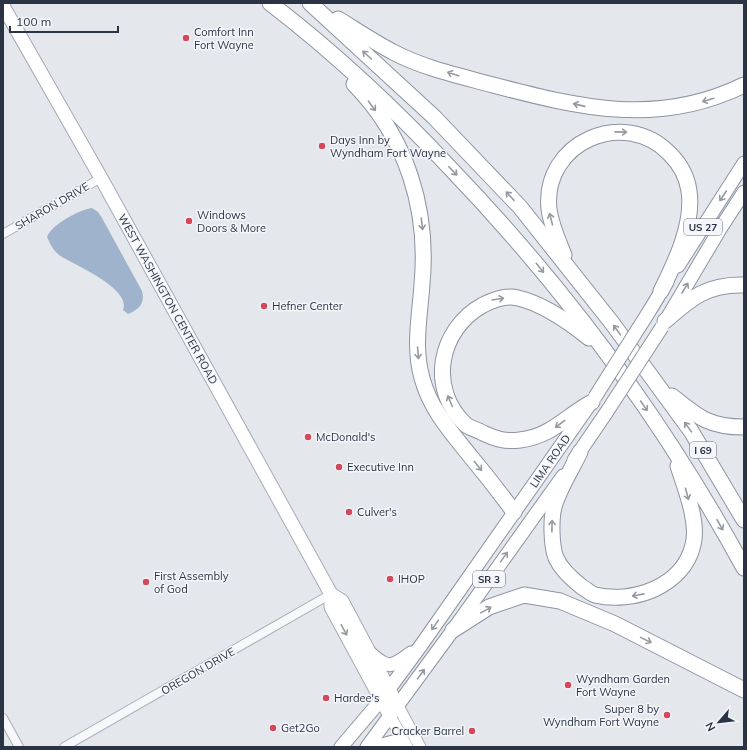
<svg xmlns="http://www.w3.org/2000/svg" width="747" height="750" viewBox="0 0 747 750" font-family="Mulish,sans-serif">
	<rect width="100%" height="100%" fill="#e4e7ec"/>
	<path fill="#9fb4cc" d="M92,208L98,212L102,218L142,291C145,303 140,309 128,314L123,310C132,288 72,264 59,255C53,250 50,244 47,237C52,224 79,210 92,208Z"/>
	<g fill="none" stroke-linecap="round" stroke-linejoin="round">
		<defs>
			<g id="minor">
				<path d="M3,234L101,178"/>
				<path d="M3,718L19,747"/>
				<path d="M64,747L331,594"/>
			</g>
			<g id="secondary">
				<path d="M398,706L420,747"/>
				<path d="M390,716L407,747"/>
			</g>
			<g id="primary">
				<path d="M3,6L101,178L331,594L342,601L398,706"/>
				<path d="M331,594V607L390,716"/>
			</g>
			<g id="trunk">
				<path d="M678,266L744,163"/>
				<path d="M650,310L667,282"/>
				<path d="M669,315L720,229L744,192"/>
				<path d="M574,460L606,413"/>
				<path d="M370,653C389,670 392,667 411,653"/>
				<path d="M341,747L381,700L422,644L590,404"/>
				<path d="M367,747L453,630L563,476"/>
				<path d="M374,747L393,742L406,747"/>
			</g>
			<g id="motorway">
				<path d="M270,3C335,53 395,109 451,169C567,290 664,421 744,568"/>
				<path d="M310,3L434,117L520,207L612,323L691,431L744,520"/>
				<path d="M338,19C356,30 374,42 393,52C423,68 460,76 493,85C581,108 658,127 744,85"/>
				<path d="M354,84C407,138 429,210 422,284C420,315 413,347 422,378C430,409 451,432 471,457C486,475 500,493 514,512"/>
				<path d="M564,255C558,240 551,225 549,209C542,143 624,106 670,154C680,164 687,177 689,191C694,224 675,263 661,291"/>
				<path d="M665,321C691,298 707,284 744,285"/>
				<path d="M589,338C569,322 544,304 518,298C507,295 493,300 483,305C439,329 427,389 466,425C470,428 478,430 483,433C496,439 505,442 520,440C552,436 566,416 592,402"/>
				<path d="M672,396C698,417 709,427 744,427"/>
				<path d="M580,452C573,467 558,491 554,507C551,519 551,545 556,558C561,569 573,580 582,587C586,589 591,594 595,595C632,604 683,587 693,545C699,522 685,488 678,466"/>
				<path d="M453,630L489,607L524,595L560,601L615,624L744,690"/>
			</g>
		</defs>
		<use href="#minor" stroke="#a9aeb7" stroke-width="10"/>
		<use href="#secondary" stroke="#a9aeb7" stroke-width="13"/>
		<use href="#primary" stroke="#a3abb8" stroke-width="15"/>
		<use href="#trunk" stroke="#8b94a3" stroke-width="15"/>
		<use href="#motorway" stroke="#8b94a3" stroke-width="17"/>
		<use href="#minor" stroke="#f7f8fa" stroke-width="8"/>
		<use href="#secondary" stroke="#fff" stroke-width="11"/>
		<use href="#primary" stroke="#fff" stroke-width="13"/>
		<use href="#trunk" stroke="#fff" stroke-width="13"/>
		<use href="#motorway" stroke="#fff" stroke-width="15"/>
		<defs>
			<g id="trunk-bridge">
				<path d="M595,397L650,310"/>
				<path d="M606,413L662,327"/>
			</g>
		</defs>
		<use href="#trunk-bridge" stroke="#8b94a3" stroke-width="15" stroke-linecap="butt"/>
		<use href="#trunk-bridge" stroke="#fff" stroke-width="13"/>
	</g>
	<defs><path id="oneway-shaft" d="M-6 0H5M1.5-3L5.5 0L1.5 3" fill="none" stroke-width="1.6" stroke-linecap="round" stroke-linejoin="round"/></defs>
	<g stroke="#959aa2">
		<use href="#oneway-shaft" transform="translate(367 55) rotate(-138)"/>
		<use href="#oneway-shaft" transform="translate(453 74) rotate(-162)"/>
		<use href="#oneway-shaft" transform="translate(708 100) rotate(163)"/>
		<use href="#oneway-shaft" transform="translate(579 105) rotate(-167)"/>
		<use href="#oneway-shaft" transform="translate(372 106) rotate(53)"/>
		<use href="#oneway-shaft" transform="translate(621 132) rotate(1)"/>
		<use href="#oneway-shaft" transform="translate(453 171) rotate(46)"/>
		<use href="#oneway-shaft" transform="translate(510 196) rotate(-133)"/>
		<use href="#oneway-shaft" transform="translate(723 196) rotate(123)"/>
		<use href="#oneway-shaft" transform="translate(551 219) rotate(-104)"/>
		<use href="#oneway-shaft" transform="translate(422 224) rotate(83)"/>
		<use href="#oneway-shaft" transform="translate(540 268) rotate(51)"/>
		<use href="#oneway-shaft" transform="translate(685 288) rotate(-59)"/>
		<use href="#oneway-shaft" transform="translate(498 299) rotate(-9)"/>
		<use href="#oneway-shaft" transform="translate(617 330) rotate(-126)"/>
		<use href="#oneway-shaft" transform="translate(418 353) rotate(86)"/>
		<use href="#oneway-shaft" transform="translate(450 401) rotate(-113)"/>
		<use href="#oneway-shaft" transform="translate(644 406) rotate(56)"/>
		<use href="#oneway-shaft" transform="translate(560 424) rotate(143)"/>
		<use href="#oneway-shaft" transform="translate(688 427) rotate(-126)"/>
		<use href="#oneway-shaft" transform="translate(478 466) rotate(51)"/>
		<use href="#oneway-shaft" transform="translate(687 494) rotate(75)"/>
		<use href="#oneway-shaft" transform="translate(720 525) rotate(61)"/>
		<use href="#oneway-shaft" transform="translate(552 526) rotate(-89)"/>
		<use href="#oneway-shaft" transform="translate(504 557) rotate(-55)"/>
		<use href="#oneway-shaft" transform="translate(638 595) rotate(169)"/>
		<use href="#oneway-shaft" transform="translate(486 610) rotate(-29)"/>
		<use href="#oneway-shaft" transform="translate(435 625) rotate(125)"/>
		<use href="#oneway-shaft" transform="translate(344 630) rotate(62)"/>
		<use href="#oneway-shaft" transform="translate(646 640) rotate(26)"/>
		<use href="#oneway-shaft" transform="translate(421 674) rotate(-54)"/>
	</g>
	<g fill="#d1495b" stroke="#f4f6f9" stroke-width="1.5">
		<circle cx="186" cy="38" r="4"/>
		<circle cx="322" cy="146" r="4"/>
		<circle cx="189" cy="221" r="4"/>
		<circle cx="264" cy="306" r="4"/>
		<circle cx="308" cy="437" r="4"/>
		<circle cx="339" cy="467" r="4"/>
		<circle cx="349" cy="512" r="4"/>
		<circle cx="390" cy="579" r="4"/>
		<circle cx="146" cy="582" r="4"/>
		<circle cx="568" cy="685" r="4"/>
		<circle cx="326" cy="698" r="4"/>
		<circle cx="667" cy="715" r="4"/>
		<circle cx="273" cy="728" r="4"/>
		<circle cx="472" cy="731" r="4"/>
	</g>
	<g text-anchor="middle" stroke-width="3" stroke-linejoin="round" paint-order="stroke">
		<g fill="#f4f6f9" stroke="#676e7b" stroke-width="1">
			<rect x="684" y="219" width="38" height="16" rx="3"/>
			<rect x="690" y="442" width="26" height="16" rx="3"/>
			<rect x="473" y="571" width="32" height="16" rx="3"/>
		</g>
		<g font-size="10" font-weight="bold" fill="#2b3445">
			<text x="703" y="231">US 27</text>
			<text x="703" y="454">I 69</text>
			<text x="489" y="583">SR 3</text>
		</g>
		<g font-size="11" fill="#2b3445" stroke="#f4f6f9" text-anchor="start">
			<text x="194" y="36">Comfort Inn<tspan x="194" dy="13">Fort Wayne</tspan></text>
			<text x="330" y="144">Days Inn by<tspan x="330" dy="13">Wyndham Fort Wayne</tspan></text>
			<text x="197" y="219">Windows<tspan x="197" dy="13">Doors &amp; More</tspan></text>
			<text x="272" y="310">Hefner Center</text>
			<text x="316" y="441">McDonald's</text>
			<text x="347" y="471">Executive Inn</text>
			<text x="357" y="516">Culver's</text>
			<text x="154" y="580">First Assembly<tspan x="154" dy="13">of God</tspan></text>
			<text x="398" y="583">IHOP</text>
			<text x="576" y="683">Wyndham Garden<tspan x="576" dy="13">Fort Wayne</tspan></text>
			<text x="334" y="702">Hardee's</text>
			<text x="659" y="713" text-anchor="end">Super 8 by<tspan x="659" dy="13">Wyndham Fort Wayne</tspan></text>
			<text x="281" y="732">Get2Go</text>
			<text x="464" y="735" text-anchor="end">Cracker Barrel</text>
		</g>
		<g font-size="11" fill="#2b3445" stroke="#f4f6f9">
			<text transform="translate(52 206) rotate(-30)" y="4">SHARON DRIVE</text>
			<text transform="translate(168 299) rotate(61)" y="4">WEST WASHINGTON CENTER ROAD</text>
			<text transform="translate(550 461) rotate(-55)" y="4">LIMA ROAD</text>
			<text transform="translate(198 671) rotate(-30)" y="4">OREGON DRIVE</text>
		</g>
	</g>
	<rect width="747" height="750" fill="none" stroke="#2b3445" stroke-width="8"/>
	<g transform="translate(719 722) rotate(242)" stroke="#f4f6f9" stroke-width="3" paint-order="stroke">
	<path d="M0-3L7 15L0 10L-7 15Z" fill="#2b3445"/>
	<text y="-6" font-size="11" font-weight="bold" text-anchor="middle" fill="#2b3445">N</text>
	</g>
	<path d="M10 26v6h108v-6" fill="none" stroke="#2b3445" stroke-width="2"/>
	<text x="16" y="26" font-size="12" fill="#2b3445" stroke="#f4f6f9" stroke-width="3" paint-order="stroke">100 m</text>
</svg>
